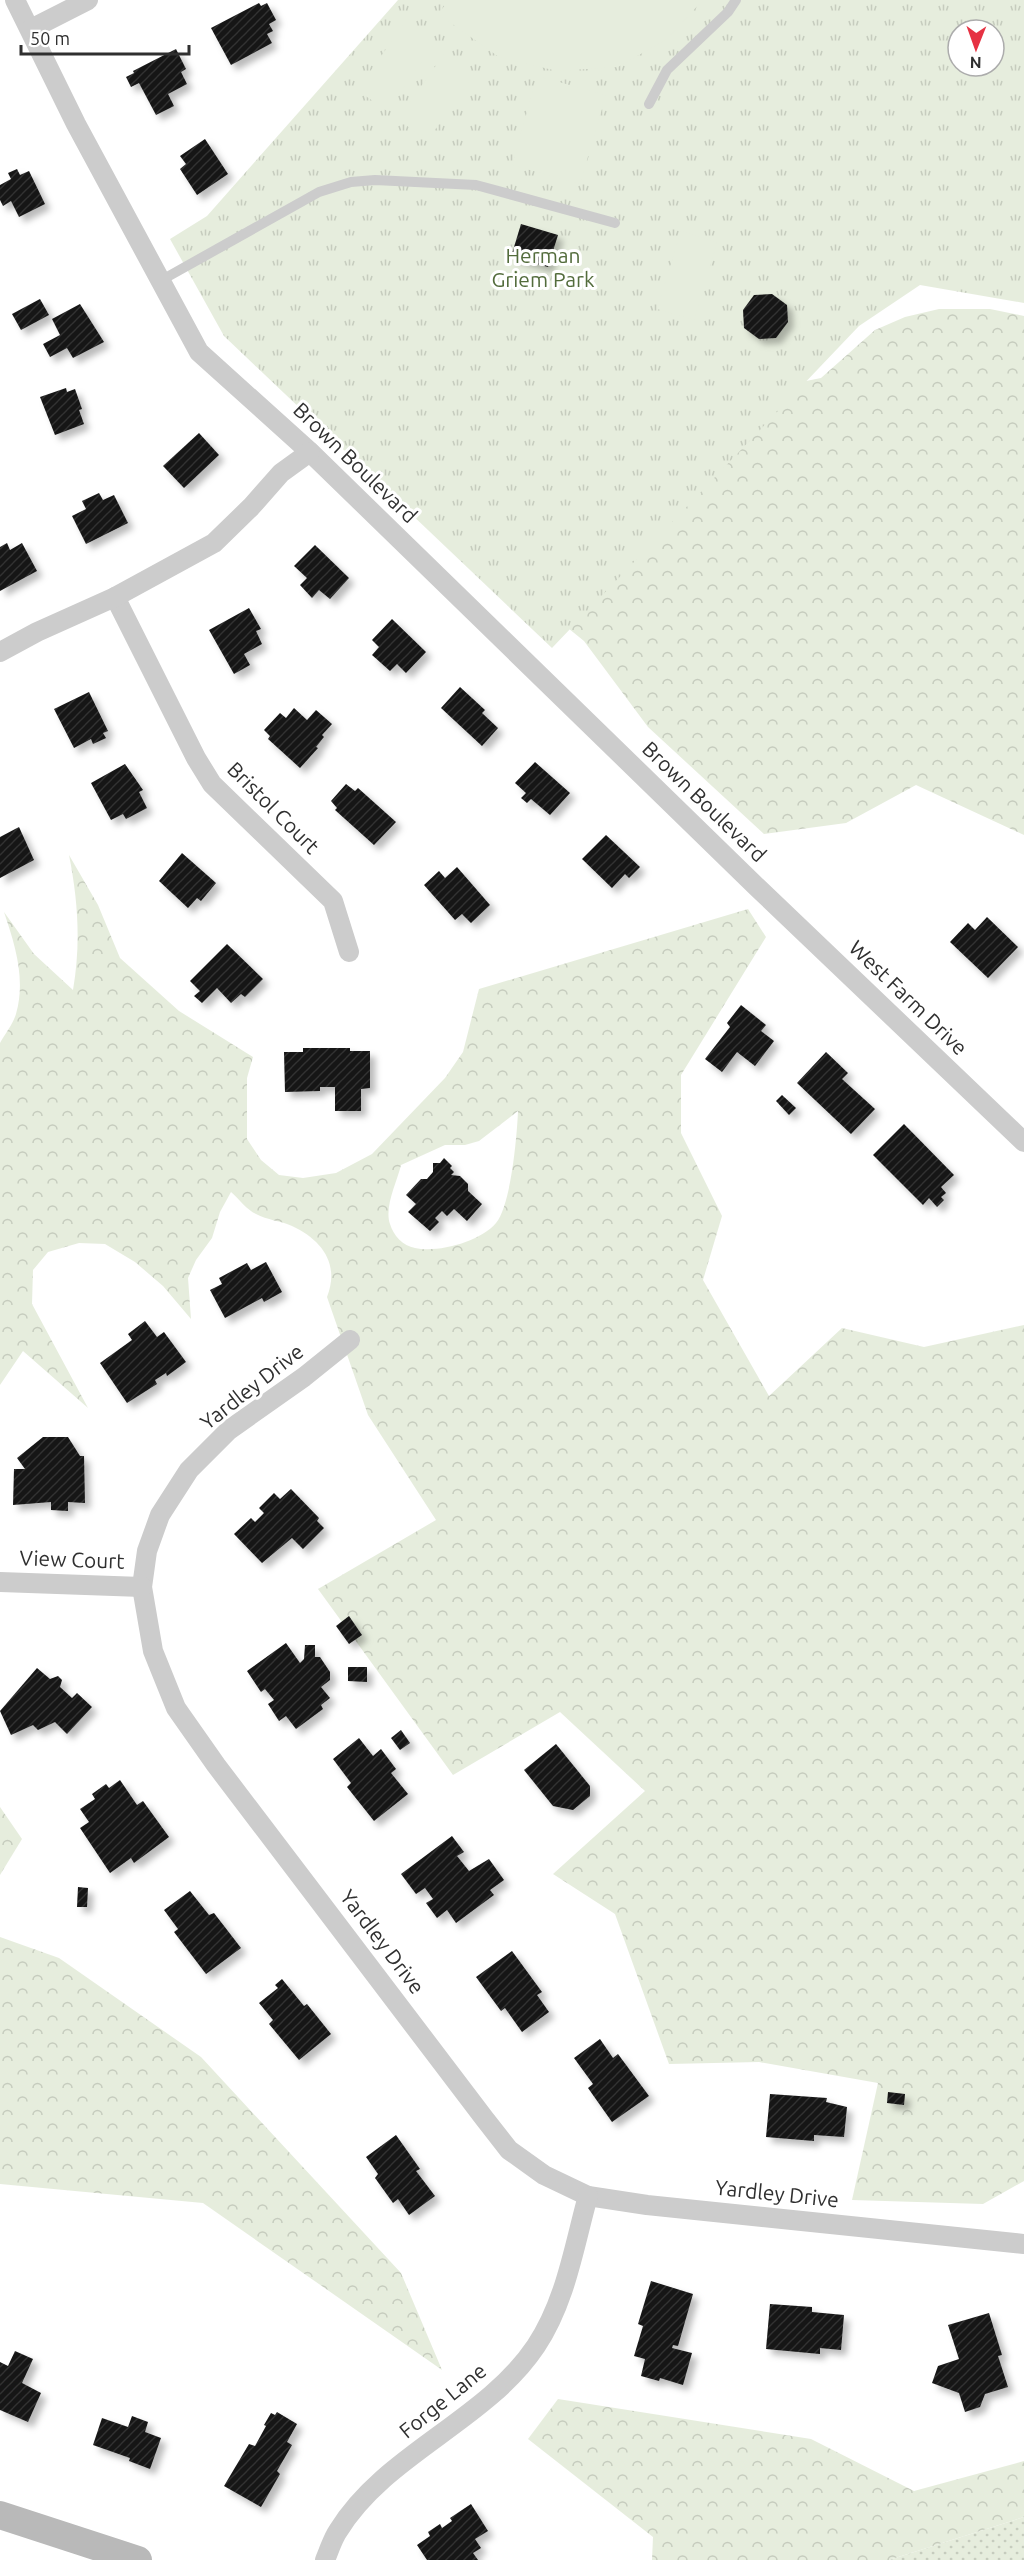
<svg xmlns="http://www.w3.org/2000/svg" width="1024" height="2560" viewBox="0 0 1024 2560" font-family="Ubuntu,sans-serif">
	<defs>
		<pattern id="grass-dots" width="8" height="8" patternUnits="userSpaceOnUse" patternTransform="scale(1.5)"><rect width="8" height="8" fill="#e6eddd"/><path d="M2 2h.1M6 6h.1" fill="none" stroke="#c6ccbe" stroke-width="1.8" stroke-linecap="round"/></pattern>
		<pattern id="forest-crowns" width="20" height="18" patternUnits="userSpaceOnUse" patternTransform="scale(1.5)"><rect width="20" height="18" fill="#e6eddd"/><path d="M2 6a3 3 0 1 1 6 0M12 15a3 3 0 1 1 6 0" fill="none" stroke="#c6ccbe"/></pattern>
		<pattern id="park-tufts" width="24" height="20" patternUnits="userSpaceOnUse" patternTransform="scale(1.5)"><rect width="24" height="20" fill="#e6eddd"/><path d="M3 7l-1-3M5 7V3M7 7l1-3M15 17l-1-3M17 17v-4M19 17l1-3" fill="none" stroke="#c6ccbe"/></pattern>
		<pattern id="building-hatch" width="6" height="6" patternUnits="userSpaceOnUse" patternTransform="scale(1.5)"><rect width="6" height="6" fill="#161616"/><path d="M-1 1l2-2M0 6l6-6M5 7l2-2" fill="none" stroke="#303030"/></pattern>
		<filter id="shadow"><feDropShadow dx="5.5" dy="5.5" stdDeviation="3" flood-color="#0004"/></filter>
	</defs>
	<rect width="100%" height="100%" fill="#fff"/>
	<path fill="url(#grass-dots)" d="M1024,2517V2560H889Z"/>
	<g fill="url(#forest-crowns)" fill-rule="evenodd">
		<path d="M939,309H990L1024,316V835L916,785L846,823L764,834L648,727L584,641L506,578L771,388L821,378L875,330L905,317Z"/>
		<path d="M69,855L98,905L120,958L179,1011L253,1057L247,1078V1139L261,1160L279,1175L303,1178L336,1173L372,1154L445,1078L463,1052L479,989L748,909L766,937L681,1075V1133L722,1216L703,1280L769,1396L842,1328L924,1347L1024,1325V2181L983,2204L852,2200L878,2083L759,2062L669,2064L615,1914L553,1874L645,1791L560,1712L453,1775L318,1589L436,1520L368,1415L327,1297C340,1264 322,1240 292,1226C281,1221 267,1220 256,1214C247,1210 239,1199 231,1192L220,1212L212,1238L196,1260L188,1278L191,1319L163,1286L135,1262L105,1244L79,1243L48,1252L33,1270L32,1304L88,1408L23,1351L0,1385V1043C5,1034 13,1024 16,1014C26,979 15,945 4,912L34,954L73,990C81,944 78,900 69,855ZM518,1111C517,1136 511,1205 496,1223C480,1242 438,1253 415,1248C403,1246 393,1235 390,1224C384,1207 397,1182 401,1165L445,1145H465L479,1141Z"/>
		<path d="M0,1807L22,1839L0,1875Z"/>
		<path d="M0,1937L59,1958L201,2057L401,2273L442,2370L203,2203L0,2184Z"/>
		<path d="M558,2399L811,2439L914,2491L1024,2461V2517L889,2560H652L653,2537L528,2439Z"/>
	</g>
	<path fill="url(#park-tufts)" fill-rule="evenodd" d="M398,0H1024V303L920,285L859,326L552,648L224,336L170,239L207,216ZM958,30H994V66H958Z"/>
	<g fill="#e6eddd">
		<path d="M449,0H703L667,39L618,67L557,71L499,57L438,14Z"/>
		<path d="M403,25L433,46L387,111L357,90Z"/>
		<path d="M444,54L474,75L427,141L398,119Z"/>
		<path d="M537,76L606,95L580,184L512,165Z"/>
		<path d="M681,231L717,243L694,320L657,309Z"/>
	</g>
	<g fill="url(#building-hatch)" filter="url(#shadow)">
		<path d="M259,3L261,6L267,3L276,20L269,24L273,31L267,34L272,43L231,65L211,28Z"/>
		<path d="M176,49L186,69L181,72L187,84L168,94L174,106L156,115L139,83L131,87L126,77L134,73L133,71Z"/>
		<path d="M205,139L228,174L197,195L180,169L186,164L180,156Z"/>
		<path d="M17,169L20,175L29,171L45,204L19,217L11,201L3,206L0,200V185L11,179L8,173Z"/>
		<path d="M521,224L558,235L548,267L511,257Z"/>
		<path d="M772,294L787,305L788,322L776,338L759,339L744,328L743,310L754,295Z"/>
		<path d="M40,299L49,315L21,330L12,314Z"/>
		<path d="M80,304L104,342L73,358L67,348L50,357L43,344L60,335L52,319Z"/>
		<path d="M66,388L67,392L75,389L82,409L79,410L84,424L55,435L40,397Z"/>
		<path d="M199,433L219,455L184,488L163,466Z"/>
		<path d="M99,493L103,500L114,495L128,523L86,544L72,516L86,509L82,501Z"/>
		<path d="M7,543L10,550L22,543L37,571L0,591V547Z"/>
		<path d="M315,545L349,578L330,599L319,590L312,598L300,585L307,578L294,566Z"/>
		<path d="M249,608L261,629L256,631L262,644L244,654L250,665L234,674L209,630Z"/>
		<path d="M392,619L426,652L406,673L397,664L390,671L372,655L379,647L372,640Z"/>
		<path d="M460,687L485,710L482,713L498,728L482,746L441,708Z"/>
		<path d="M89,692L108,731L103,733L106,738L93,744L91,739L74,748L54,709Z"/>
		<path d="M294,708L307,720L316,710L332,724L322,735L324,737L316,747L318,748L300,768L268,739L270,736L264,730L280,713L286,718Z"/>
		<path d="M535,762L570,793L550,815L531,799L527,803L521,798L526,793L515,783Z"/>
		<path d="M125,764L143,790L139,792L147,808L126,819L123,814L111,820L91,783Z"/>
		<path d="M346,784L355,791L358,788L396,822L374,845L335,810L337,808L331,801Z"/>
		<path d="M19,827L34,860L0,878V837Z"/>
		<path d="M606,835L640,867L629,878L625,874L612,888L582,859Z"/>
		<path d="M182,853L216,883L201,901L197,898L188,908L159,881Z"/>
		<path d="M457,867L490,905L471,923L462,914L455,920L424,885L439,871L445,878Z"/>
		<path d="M987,917L1018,947L988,978L950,942L968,923L975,930Z"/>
		<path d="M227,944L263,979L245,997L241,994L231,1003L217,988L202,1003L194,996L200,991L190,981Z"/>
		<path d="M741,1005L766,1025L761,1031L774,1041L755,1066L737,1052L722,1072L705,1059L730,1027L727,1023Z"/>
		<path d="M303,1048H350V1051H370V1088L361,1089V1111H335V1087H320V1091L285,1092L284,1052H303Z"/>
		<path d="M826,1052L848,1073L842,1079L875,1109L851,1134L797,1083Z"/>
		<path d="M782,1095L796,1108L789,1115L776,1101Z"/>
		<path d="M904,1124L954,1175L941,1187L946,1193L941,1197L944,1200L937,1207L929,1198L923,1205L873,1155Z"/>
		<path d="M444,1158L452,1166L450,1168L454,1172L451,1175L460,1176L468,1184V1191L482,1204L467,1221L454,1209L447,1216L442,1211L435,1218L439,1222L430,1231L408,1212L416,1204L406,1195L421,1179H427L433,1172V1163H440Z"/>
		<path d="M266,1262L282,1292L264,1302L262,1298L225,1318L210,1290L222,1284L219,1278L247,1263L251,1270Z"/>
		<path d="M145,1321L157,1337L164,1332L186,1362L167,1376L166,1373L155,1380L157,1384L127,1403L100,1363L132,1340L128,1334Z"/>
		<path d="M43,1437H68L80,1456H84L85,1503L68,1502V1511L51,1510V1502L13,1505L14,1469H25L17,1458Z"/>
		<path d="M291,1489L319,1518L317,1521L324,1528L303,1549L292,1538L262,1563L234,1534L251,1518L255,1522L264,1513L259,1508L274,1493L280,1499Z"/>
		<path d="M349,1616L362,1635L349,1644L336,1626Z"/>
		<path d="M286,1643L300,1663L304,1659L305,1645H315V1657H320L330,1672V1680L321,1687L330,1698L321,1705L323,1709L296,1729L286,1716L279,1721L268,1704L274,1700L265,1689L261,1692L247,1671Z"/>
		<path d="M348,1667H367V1682L348,1681Z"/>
		<path d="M37,1668L50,1679L58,1676L62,1680L60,1687L72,1698L77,1693L92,1707L67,1734L55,1722L38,1730L33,1725L11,1735L0,1711Z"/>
		<path d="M401,1730L410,1743L400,1750L391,1738Z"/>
		<path d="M359,1738L373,1756L381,1749L396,1769L391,1773L408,1794L374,1821L347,1787L351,1783L333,1759Z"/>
		<path d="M556,1744L590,1786V1796L573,1810L553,1806L524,1770Z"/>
		<path d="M120,1780L137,1805L143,1801L169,1837L134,1863L131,1858L110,1873L80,1828L89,1822L80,1809L95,1799L92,1794L106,1784L109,1788Z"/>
		<path d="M452,1836L464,1852L457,1856L469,1871L489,1859L504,1880L490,1890L494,1895L456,1923L447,1910L437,1918L426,1903L433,1899L425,1888L416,1894L401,1874Z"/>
		<path d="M78,1887L88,1888L87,1907H77Z"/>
		<path d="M190,1891L209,1915L214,1913L241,1948L206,1974L174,1932L178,1929L164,1910Z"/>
		<path d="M512,1951L542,1992L537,1995L549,2012L522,2032L505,2008L501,2011L476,1977Z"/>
		<path d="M282,1979L304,2006L307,2004L331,2034L299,2060L269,2024L273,2020L259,2003L278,1988L275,1985Z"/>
		<path d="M600,2039L613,2058L618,2054L649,2096L612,2122L588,2088L593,2084L574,2058Z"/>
		<path d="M888,2092L905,2094L904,2105L887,2103Z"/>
		<path d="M770,2094L827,2098L826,2102L847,2107L844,2137L814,2135V2141L766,2137Z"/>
		<path d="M396,2135L420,2169L416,2171L435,2196L409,2215L398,2199L393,2203L375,2178L378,2174L366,2157Z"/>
		<path d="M651,2281L693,2294L678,2346L673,2345L672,2348L692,2353L683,2385L660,2378L659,2381L641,2376L645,2359L634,2356L643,2326L638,2324Z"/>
		<path d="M770,2304L812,2307V2312L844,2315L841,2350L820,2348V2354L766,2349Z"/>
		<path d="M989,2313L1002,2355L998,2356L1008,2387L985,2394L980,2407L965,2412L959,2393L932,2383L938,2366L959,2359L948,2325Z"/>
		<path d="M15,2351L33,2359L22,2383L41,2393L28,2422L0,2410V2362L8,2366Z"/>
		<path d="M277,2412L297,2424L287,2442L292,2445L277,2471L280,2474L261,2507L224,2486L249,2444L255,2446L266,2426L264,2425L271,2413L275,2415Z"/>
		<path d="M132,2416L148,2422L145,2432L161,2438L150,2469L129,2461L130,2458L93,2445L102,2418L128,2427Z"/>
		<path d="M471,2504L488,2531L475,2539L481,2548L473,2553L478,2560H427L417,2545L430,2536L428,2532L440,2524L442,2528L452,2521L450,2518Z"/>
	</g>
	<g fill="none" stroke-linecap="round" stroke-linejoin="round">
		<g stroke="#ccc" stroke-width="10">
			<path d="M649,104L667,70L728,12L736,0"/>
			<path d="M160,281L319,192L351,182L375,180L476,185L615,223"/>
		</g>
		<g stroke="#ccc" stroke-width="20">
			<path d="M15,0L76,124L199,352L310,452L759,889L1024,1142"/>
			<path d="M31,29L88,0"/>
			<path d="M115,597L196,758L212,784L333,901L349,952"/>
			<path d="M0,652L37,632L115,597L214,543L251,507L281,473L310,452"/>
			<path d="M350,1340L304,1377L229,1430L189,1470L160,1515L147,1551L142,1587L153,1651L176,1708L216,1765L484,2118L509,2150L544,2175L588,2196L647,2205L1024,2244"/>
			<path d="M0,1582L142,1587"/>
			<path d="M325,2560C329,2551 332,2540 338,2531C385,2454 486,2421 536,2346C566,2301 574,2246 588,2196"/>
		</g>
		<path stroke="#b9b9b9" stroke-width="28" d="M0,2515L138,2560"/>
	</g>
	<g text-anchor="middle" stroke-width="6" stroke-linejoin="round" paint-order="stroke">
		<g font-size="21" fill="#536c3c" stroke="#fff">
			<text x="543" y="263">Herman<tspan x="543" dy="24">Griem Park</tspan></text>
		</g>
		<g font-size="21" fill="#2f2f2f" stroke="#fff">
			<text transform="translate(355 463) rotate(44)" y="7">Brown Boulevard</text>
			<text transform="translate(704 802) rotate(44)" y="7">Brown Boulevard</text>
			<text transform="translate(273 808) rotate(45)" y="7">Bristol Court</text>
			<text transform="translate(908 998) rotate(44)" y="7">West Farm Drive</text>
			<text transform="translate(252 1387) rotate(-38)" y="7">Yardley Drive</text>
			<text transform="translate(72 1560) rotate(2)" y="7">View Court</text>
			<text transform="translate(382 1942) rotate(53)" y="7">Yardley Drive</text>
			<text transform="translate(777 2194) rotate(6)" y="7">Yardley Drive</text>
			<text transform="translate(443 2401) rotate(-39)" y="7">Forge Lane</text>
		</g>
	</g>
	<g transform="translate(976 48) rotate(181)"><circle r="28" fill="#ffffff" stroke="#acacac" stroke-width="1.5"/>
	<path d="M0-4.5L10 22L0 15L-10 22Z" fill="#e63243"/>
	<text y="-9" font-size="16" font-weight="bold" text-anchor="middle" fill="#2f2f2f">N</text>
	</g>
	<path d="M21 45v9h168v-9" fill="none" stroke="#2f2f2f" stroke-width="3"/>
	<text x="30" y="45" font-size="18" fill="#2f2f2f" stroke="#ffffff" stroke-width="4.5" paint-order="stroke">50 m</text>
</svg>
